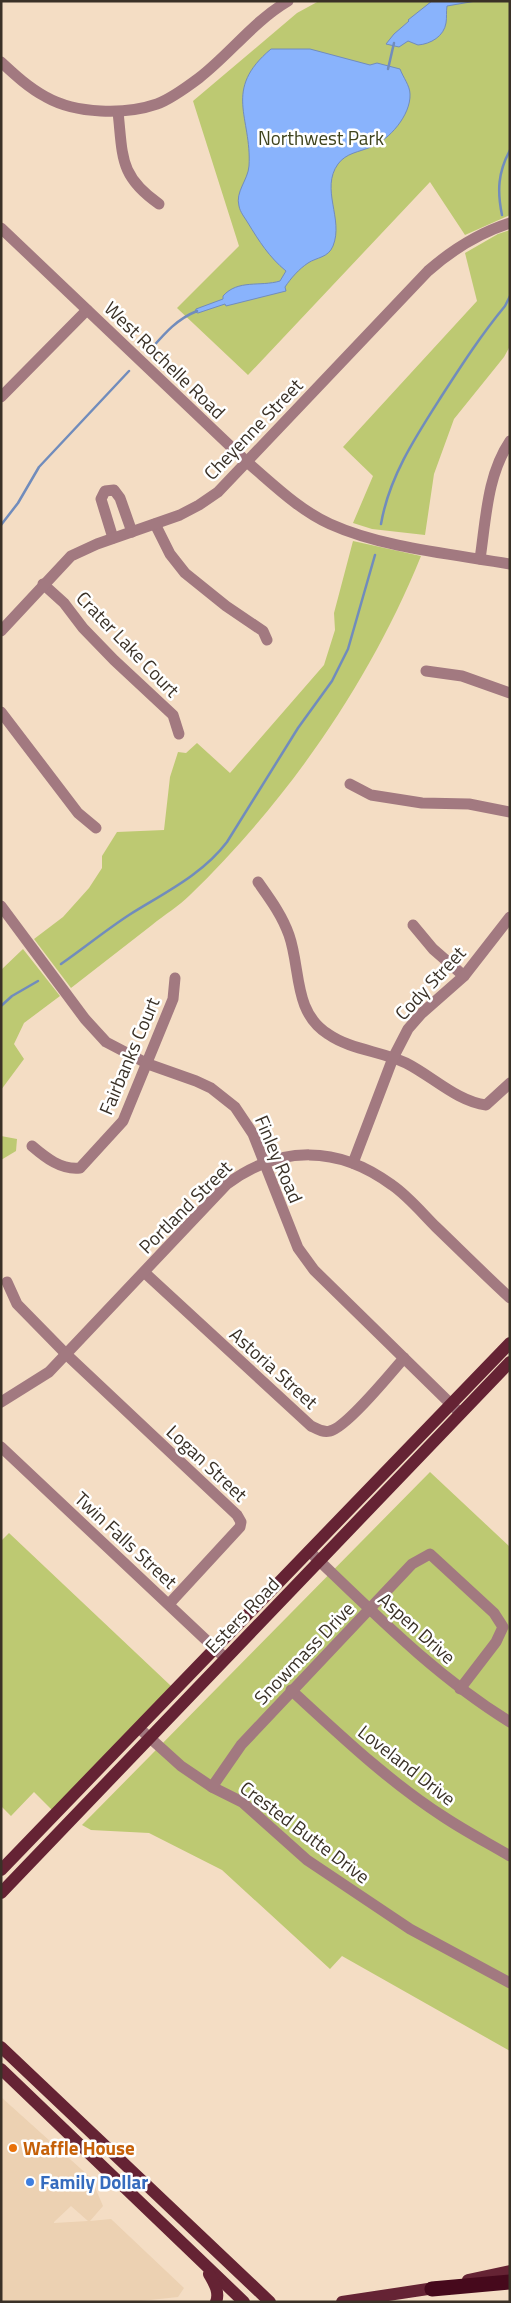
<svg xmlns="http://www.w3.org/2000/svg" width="511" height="2303" viewBox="0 0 511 2303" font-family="'Titillium Web',sans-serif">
	<rect width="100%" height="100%" fill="#f4ddc4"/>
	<path fill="#ecd1b2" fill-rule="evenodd" d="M1,2097L91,2178L103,2206L90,2221L111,2219L184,2288L178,2297L131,2302H1ZM71,2206L88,2221L54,2223V2222Z"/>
	<g fill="#bdc972">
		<path d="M319,1H510V215L465,235L430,182L248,375L177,308L239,246L193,101L297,13Z"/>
		<path d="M510,230V346L504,357L454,419L434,474L425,535L372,529L353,523L373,476L343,447L477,301L465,253L498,234Z"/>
		<path d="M353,541L421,556C370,682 288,800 190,895C179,906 164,915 152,925C125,946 98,967 71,988L34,939L63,917L89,888L102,868V856L117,832L164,830L170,777L178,752L186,753L197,743L230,773L324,665L335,630L334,613Z"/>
		<path d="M23,949L60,996L24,1023L14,1044L24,1059L1,1090V970Z"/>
		<path d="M1,1136L17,1139L16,1151L1,1160Z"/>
		<path d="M430,1472L510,1547V2051L342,1956L330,1969L222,1870L149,1833L91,1830L82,1825Z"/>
		<path d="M9,1533L171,1686L53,1811L34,1792L11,1816L1,1806V1541Z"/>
	</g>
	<g fill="#89b3fc" stroke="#718cbc">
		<path d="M476,1L447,6C446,12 447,17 446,23C444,36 431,44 418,45L408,41L399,47L386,44L394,34L409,21L408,20L432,1Z"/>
		<path d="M271,49H310L370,65L377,63L400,69C403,77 410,86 410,94C411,115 389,140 371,147C359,152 346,153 338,164C320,189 344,219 333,246C328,258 317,257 308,263C299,269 291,278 285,287L286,291L226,306L225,304L198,313L195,312L196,309L223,299V296C238,279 260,287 280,281L286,271C269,257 259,241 248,223C245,218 240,212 239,206C235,192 248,180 249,166C252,117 222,90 271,49Z"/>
	</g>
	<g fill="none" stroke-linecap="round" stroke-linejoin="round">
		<g stroke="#718cbc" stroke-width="2.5">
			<path d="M388,69L394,43"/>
			<path d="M502,215C497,191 498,172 510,150"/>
			<path d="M151,349C165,333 177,319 197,311"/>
			<path d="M381,524C389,477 416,436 441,397C461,366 481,335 505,306L510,296"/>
			<path d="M1,525L18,503L39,467L129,371"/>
			<path d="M61,964C84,948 106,930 129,915C164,893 202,875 227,842L298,728L332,681L348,649L375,555"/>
			<path d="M1,1006L12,996L38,981"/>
		</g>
		<g stroke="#a27980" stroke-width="11">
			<path d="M1,62C15,75 29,88 46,97C76,114 125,115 157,104C171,99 187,87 199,78C230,54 254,21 288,1"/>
			<path d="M118,112C123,157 119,176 159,204"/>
			<path d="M1,228L247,462C273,484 299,510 330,524C383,548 452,554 510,564"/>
			<path d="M1,397L87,310"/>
			<path d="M155,524L170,554L185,573L226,606L263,631L267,640"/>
			<path d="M113,538L101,499L105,491L114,490L120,498L132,532"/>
			<path d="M480,559C486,519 487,475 510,441"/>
			<path d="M43,584L64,603L83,628L114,660L173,715L179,734"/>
			<path d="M1,631L71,556L97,544L180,515L199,505L218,492L428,271C453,249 479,233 510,223"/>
			<path d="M426,671L462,676L510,693"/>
			<path d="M1,712L78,813L96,828"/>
			<path d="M350,784L371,795L422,803L469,804L510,812"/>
			<path d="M258,882C270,899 282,915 289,935C301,969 293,1012 328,1034C351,1050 381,1051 406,1063C432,1076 458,1102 486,1105L510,1083"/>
			<path d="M1,906L85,1019L106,1042L148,1064L196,1081L211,1088L235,1107L253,1134L298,1248L314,1270L458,1411"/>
			<path d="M413,925L433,949L464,976"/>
			<path d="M32,1146C46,1158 61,1170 80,1168L123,1121L173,999L175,978"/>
			<path d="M353,1163L393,1058L408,1029L422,1013L464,976L510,917"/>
			<path d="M145,1273L311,1426C317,1429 323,1433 330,1431C346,1428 391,1373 404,1358"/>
			<path d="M7,1282L17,1304L67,1355L237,1515L241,1522L240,1527L169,1604"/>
			<path d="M1,1402L49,1372L227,1184C280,1145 338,1145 392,1185C408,1196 422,1213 436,1227C461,1251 485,1275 510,1298"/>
			<path d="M1,1447L222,1655"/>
			<path d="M309,1551C373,1612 434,1675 510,1722"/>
			<path d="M291,1690C340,1735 388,1781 444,1817C465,1831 488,1843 510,1856"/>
			<path d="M139,1728L181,1766L212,1787L242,1802L307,1860L410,1929L510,1983"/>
			<path d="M212,1787L241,1745L412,1564L430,1554L494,1613L503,1627L496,1642L460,1689"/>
		</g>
		<g stroke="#652334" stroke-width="12">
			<path d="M1,1870L510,1343"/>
			<path d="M1,1893L510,1362"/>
			<path d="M1,2047L270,2302"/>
			<path d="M1,2069L244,2302"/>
			<path d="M209,2274C214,2283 220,2292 216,2302"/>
			<path d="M468,2280L510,2271"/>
			<path d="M342,2302L441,2287"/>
		</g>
		<path stroke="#46091c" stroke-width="15" d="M432,2289L510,2282"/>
	</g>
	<circle fill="#e8710a" stroke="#fff" stroke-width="2" cx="13" cy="2148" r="5"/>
	<circle fill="#3f7fe0" stroke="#fff" stroke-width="2" cx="30" cy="2182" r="5"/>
	<g text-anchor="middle" stroke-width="5" stroke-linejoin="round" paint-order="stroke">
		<g font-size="19" fill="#3e431d" stroke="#fff">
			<text x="321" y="145">Northwest Park</text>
		</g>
		<g font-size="19" fill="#3a3127" stroke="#fff">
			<text transform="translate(165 360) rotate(44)" y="7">West Rochelle Road</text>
			<text transform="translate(253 429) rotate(-46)" y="7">Cheyenne Street</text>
			<text transform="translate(128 644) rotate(46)" y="7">Crater Lake Court</text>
			<text transform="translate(430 983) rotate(-47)" y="7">Cody Street</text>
			<text transform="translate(129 1056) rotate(-67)" y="7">Fairbanks Court</text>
			<text transform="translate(279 1159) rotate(67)" y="7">Finley Road</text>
			<text transform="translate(185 1207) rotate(-45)" y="7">Portland Street</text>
			<text transform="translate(274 1368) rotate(42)" y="7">Astoria Street</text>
			<text transform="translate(207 1463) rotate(43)" y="7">Logan Street</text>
			<text transform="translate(126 1540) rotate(43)" y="7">Twin Falls Street</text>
			<text transform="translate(242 1615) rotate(-46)" y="7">Esters Road</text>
			<text transform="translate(417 1628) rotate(42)" y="7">Aspen Drive</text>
			<text transform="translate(304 1653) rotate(-46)" y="7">Snowmass Drive</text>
			<text transform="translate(407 1765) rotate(38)" y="7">Loveland Drive</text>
			<text transform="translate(305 1832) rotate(37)" y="7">Crested Butte Drive</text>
		</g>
		<g font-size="19" font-weight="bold" fill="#c56008" stroke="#fff" text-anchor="start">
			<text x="23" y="2155">Waffle House</text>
		</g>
		<g font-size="19" font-weight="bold" fill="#366cbe" stroke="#fff" text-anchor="start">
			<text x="40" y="2189">Family Dollar</text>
		</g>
	</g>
	<rect width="511" height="2303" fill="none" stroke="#3a3127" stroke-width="5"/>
</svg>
